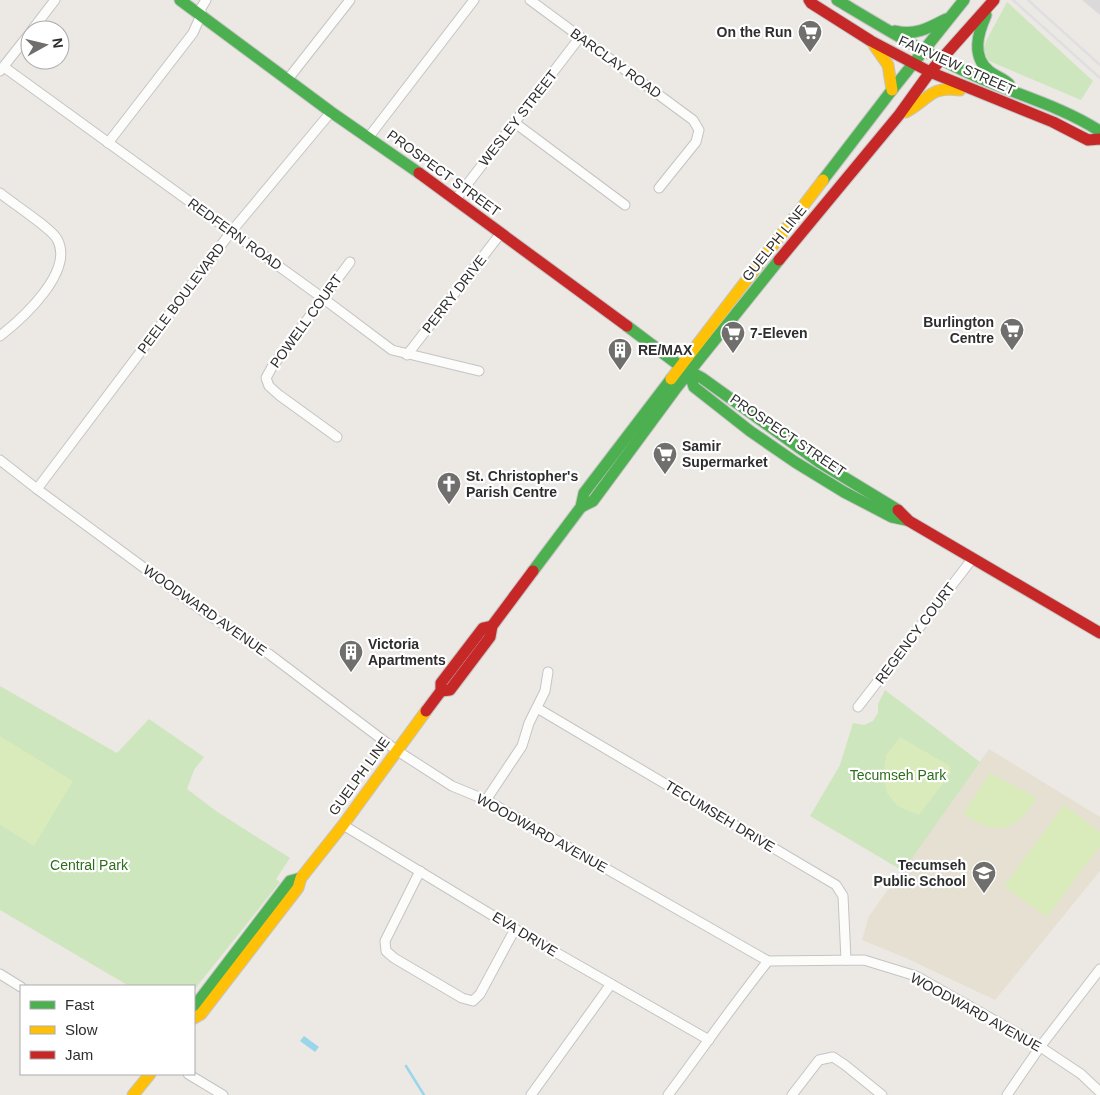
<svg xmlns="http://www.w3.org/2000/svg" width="1100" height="1095" viewBox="0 0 1100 1095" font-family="Helvetica,sans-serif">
	<rect width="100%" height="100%" fill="#ece8e4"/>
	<path fill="#dcd9db" d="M1082,0H1100V15Z"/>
	<path fill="#e6e0d3" d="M989,749L1100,817V871L995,1000L906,958L862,940L869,916Z"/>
	<g fill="#cee6be">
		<path d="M1007,2L1093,81L1081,100L989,61L983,50L987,39Z"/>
		<path d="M0,686L117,753L149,719L204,757L194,770L187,789L216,811L290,858L276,879L280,882L194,990V986H129L0,910Z"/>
		<path d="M885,690L980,762L903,871L810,816L840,765L853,723L864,725L873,721L878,713V704Z"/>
		<path d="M976,862H981L990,865L991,868L985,877L976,874L973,870Z"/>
	</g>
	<g fill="#d9eabb">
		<path d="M0,736L73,781L34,846L0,825Z"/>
		<path d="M900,737L950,766L951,773L919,815L897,806L887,793L883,776L886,755Z"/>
		<path d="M990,773L1037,798C1014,833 998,837 963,814Z"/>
		<path d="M1064,805L1100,832V846L1047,917L1004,886Z"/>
	</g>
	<path fill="#99d6ec" d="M304,1036L319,1047L315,1052L300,1041Z"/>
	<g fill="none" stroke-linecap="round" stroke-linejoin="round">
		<path stroke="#99d6ec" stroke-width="2.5" d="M406,1066L424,1095"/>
		<defs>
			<g id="street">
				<path d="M530,0L693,120L699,130L696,142L659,188"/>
				<path d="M32,30L55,0"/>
				<path d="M4,67L324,299L392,350L479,371"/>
				<path d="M0,71L30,33"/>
				<path d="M288,79L350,0"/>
				<path d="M515,123L625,205"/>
				<path d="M368,138L474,0"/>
				<path d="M108,143L193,33L201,15V8L206,0"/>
				<path d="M0,193C12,203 51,228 57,239C75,271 23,318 0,336"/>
				<path d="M456,199L580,37"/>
				<path d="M407,355L501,233"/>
				<path d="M337,437L279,395L269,386L266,378L272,367L350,262"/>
				<path d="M0,460L37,489L204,612L269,654L396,750L452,786L486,800L768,961L864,960L916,976L1033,1042L1081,1074L1100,1092"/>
				<path d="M37,489L231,232L331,112"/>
				<path d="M858,707L973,558"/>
				<path d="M537,708L836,885L843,896L846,960"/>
				<path d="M486,800L522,746L529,723L545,691L548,672"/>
				<path d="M343,825L515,929L709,1040"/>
				<path d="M420,871L385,941L386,951L394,958L462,998L473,1001L480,994L515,929"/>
				<path d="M0,974L21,987"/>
				<path d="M188,1074L223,1095"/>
				<path d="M531,1095L611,984"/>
				<path d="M668,1095C701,1051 733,1005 768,961"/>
				<path d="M792,1095L819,1060L833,1057L845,1065L882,1095"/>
				<path d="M1007,1095L1040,1047L1100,969"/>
			</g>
			<g id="fast">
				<path d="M180,0L331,112L419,173"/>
				<path d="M837,0C884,28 931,57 982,79C1021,96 1062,107 1098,130L1100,139"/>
				<path d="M986,15C978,33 971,56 989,71C995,76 1003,78 1009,84"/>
				<path d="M895,31C915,36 929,28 946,19"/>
				<path d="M823,180L892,90L964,0"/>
				<path d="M627,326L680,366L702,378L819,462L898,510"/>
				<path d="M689,372L694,387L750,431L795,462L844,492L892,517L906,520"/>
				<path d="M581,507L593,501L677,387L779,260"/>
				<path d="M533,571L581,507L584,493L671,379"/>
				<path d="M194,1007L290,881L301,878"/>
			</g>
			<g id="slow">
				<path d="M874,45L888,65L892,90"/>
				<path d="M906,112C930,99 929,86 960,90"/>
				<path d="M671,379L823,180"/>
				<path d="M194,1018L201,1014L298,888L301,878L343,825L426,711"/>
				<path d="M133,1095L150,1074"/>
			</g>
			<g id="jam">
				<path d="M809,0L811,3L871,41L930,72L1053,122L1088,140L1100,139"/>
				<path d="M419,173L627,326"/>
				<path d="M779,260L899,115L930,72L994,0"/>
				<path d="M898,510L909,521L1100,633"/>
				<path d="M441,691L450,690L490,637L492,626L533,571"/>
				<path d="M426,711L441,691V683L483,628L492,626"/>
			</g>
		</defs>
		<use href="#street" stroke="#c5c4c5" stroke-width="11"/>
		<use href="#fast" stroke="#c5c4c5" stroke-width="13"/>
		<use href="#slow" stroke="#c5c4c5" stroke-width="13"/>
		<use href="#jam" stroke="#c5c4c5" stroke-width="13"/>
		<use href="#street" stroke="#fcfcfb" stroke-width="9"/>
		<use href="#fast" stroke="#4caf50" stroke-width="11"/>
		<use href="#slow" stroke="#ffc107" stroke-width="11"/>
		<use href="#jam" stroke="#c62828" stroke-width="11"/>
		<g stroke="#dfdfe1" stroke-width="2.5">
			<path d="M1013,0L1100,78"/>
			<path d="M1028,0L1100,65"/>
		</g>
	</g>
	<defs>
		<symbol id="supermarket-pin" viewBox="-11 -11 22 30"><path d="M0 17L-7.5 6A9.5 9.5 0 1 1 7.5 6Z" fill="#706f6e" stroke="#fff"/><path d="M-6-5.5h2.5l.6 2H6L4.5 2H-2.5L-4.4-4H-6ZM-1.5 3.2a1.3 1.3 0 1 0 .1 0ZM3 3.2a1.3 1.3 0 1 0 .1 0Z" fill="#fff"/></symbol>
		<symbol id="building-pin" viewBox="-11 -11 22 30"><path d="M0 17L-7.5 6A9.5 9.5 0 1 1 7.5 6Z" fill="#706f6e" stroke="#fff"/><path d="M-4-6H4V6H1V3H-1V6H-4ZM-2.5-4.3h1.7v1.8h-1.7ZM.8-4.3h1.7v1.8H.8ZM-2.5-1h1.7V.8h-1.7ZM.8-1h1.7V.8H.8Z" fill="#fff"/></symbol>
		<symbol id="church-pin" viewBox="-11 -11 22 30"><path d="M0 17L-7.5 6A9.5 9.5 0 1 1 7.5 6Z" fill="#706f6e" stroke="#fff"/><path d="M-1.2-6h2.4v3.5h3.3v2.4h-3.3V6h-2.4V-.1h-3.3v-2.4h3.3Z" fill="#fff"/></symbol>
		<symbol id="school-pin" viewBox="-11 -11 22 30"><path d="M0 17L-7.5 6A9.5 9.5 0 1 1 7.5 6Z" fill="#706f6e" stroke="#fff"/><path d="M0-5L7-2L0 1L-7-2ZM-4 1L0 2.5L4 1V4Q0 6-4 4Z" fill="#fff"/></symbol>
	</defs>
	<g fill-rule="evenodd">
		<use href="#supermarket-pin" x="796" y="18" width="28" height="38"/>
		<use href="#supermarket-pin" x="998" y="316" width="28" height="38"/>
		<use href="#supermarket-pin" x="719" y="319" width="28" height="38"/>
		<use href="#building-pin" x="606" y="336" width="28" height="38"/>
		<use href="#supermarket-pin" x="651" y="440" width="28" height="38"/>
		<use href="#church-pin" x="435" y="470" width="28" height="38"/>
		<use href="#building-pin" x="337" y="638" width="28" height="38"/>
		<use href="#school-pin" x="970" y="859" width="28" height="38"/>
	</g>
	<g text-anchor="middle" stroke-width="4.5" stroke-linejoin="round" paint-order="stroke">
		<g font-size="14" font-weight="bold" fill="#2e2e2e" stroke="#fff" text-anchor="start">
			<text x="792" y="37" text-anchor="end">On the Run</text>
			<text x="994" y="327" text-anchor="end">Burlington<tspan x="994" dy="16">Centre</tspan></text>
			<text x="750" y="338">7-Eleven</text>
			<text x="638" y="355">RE/MAX</text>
			<text x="682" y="451">Samir<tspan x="682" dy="16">Supermarket</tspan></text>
			<text x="466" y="481">St. Christopher's<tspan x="466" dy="16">Parish Centre</tspan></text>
			<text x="368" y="649">Victoria<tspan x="368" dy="16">Apartments</tspan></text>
			<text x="966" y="870" text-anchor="end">Tecumseh<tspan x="966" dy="16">Public School</tspan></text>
		</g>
		<g font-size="14" fill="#2e2e2e" stroke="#fff">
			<text transform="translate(616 63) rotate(36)" y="5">BARCLAY ROAD</text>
			<text transform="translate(957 65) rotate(24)" y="5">FAIRVIEW STREET</text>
			<text transform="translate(518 118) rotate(-52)" y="5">WESLEY STREET</text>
			<text transform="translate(444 173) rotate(36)" y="5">PROSPECT STREET</text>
			<text transform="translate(235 234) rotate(36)" y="5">REDFERN ROAD</text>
			<text transform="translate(774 243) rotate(-51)" y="5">GUELPH LINE</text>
			<text transform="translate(454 294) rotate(-52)" y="5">PERRY DRIVE</text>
			<text transform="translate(181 298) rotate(-53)" y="5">PEELE BOULEVARD</text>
			<text transform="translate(306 321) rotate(-54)" y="5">POWELL COURT</text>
			<text transform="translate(788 435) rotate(34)" y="5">PROSPECT STREET</text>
			<text transform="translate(205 610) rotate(35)" y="5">WOODWARD AVENUE</text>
			<text transform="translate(915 633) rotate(-53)" y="5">REGENCY COURT</text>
			<text transform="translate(359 776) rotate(-54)" y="5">GUELPH LINE</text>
			<text transform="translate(720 816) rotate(31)" y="5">TECUMSEH DRIVE</text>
			<text transform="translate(542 833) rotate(29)" y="5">WOODWARD AVENUE</text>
			<text transform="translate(525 934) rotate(31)" y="5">EVA DRIVE</text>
			<text transform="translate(976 1012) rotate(29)" y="5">WOODWARD AVENUE</text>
		</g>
		<g font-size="14" fill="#2c6e1b" stroke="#fff">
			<text x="898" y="780">Tecumseh Park</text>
			<text x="89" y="870">Central Park</text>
		</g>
	</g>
	<rect x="20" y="985" width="175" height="90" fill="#ffffff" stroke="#ababab"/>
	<rect x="30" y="1001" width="25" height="8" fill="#4caf50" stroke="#ababab"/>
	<text x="65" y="1010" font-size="15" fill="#2e2e2e">Fast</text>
	<rect x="30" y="1026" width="25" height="8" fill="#ffc107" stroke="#ababab"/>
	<text x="65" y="1035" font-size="15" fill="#2e2e2e">Slow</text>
	<rect x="30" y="1051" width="25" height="8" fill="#c62828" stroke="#ababab"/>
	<text x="65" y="1060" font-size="15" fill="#2e2e2e">Jam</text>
	<g transform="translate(45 45) rotate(82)"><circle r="24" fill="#ffffff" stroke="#ababab"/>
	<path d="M0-4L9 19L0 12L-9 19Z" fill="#706f6e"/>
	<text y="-8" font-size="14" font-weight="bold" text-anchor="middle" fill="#2e2e2e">N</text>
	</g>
</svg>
